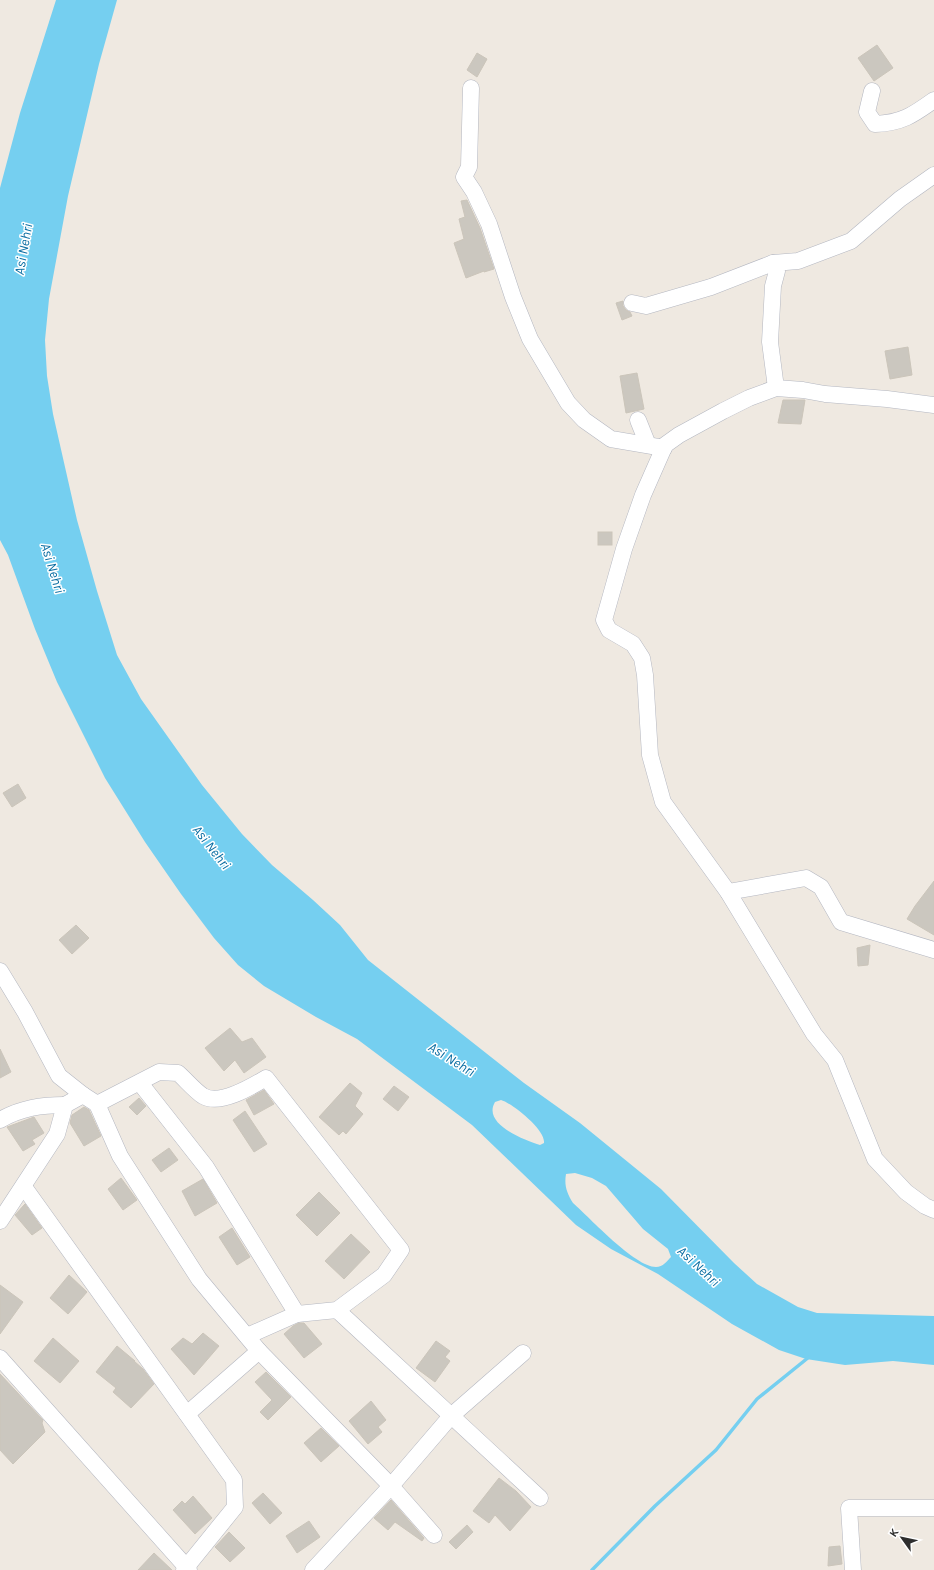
<svg xmlns="http://www.w3.org/2000/svg" width="934" height="1570" viewBox="0 0 934 1570" font-family="Karla,sans-serif">
	<rect width="100%" height="100%" fill="#efe9e1"/>
	<path fill="#75cff0" fill-rule="evenodd" d="M56,0H117L99,64L68,196L49,299L45,340L47,376L53,414L77,520L97,591L117,655L141,699L202,785L242,834L272,865L313,900L340,925L368,960L524,1083L580,1123L661,1189L734,1263L757,1284L798,1307L817,1313L934,1316V1365L893,1361L845,1365L806,1359L779,1350L732,1324L658,1274L611,1249L576,1225L472,1125L357,1039L316,1017L264,986L238,965L214,938L181,894L145,842L105,778L57,682L35,629L8,555L0,540V188L20,113ZM501,1100C512,1103 546,1130 544,1143L540,1145C524,1140 482,1124 495,1102ZM575,1173L592,1178L606,1186L643,1229L668,1249L671,1257C667,1261 663,1267 656,1267C635,1267 590,1218 573,1203C567,1193 564,1186 566,1174Z"/>
	<g fill="none" stroke-linecap="round" stroke-linejoin="round">
		<path stroke="#75cff0" stroke-width="3.5" d="M592,1570L655,1506L716,1450L757,1399L809,1357"/>
	</g>
	<g fill="#cbc7bf" stroke="#cbc5ba">
		<path d="M877,45L893,68L874,81L858,58Z"/>
		<path d="M477,53L487,59L477,77L467,70Z"/>
		<path d="M467,200L480,228L494,269L484,272V271L466,278L454,243L464,239L459,219L465,217L461,201Z"/>
		<path d="M623,301V306L626,310L630,312L632,316L622,320L616,303Z"/>
		<path d="M908,347L912,375L890,379L885,351Z"/>
		<path d="M637,373L644,409L626,413L620,376Z"/>
		<path d="M783,400H805L801,424L778,423Z"/>
		<rect x="598" y="532" width="14" height="13"/>
		<path d="M18,784L26,798L12,807L3,793Z"/>
		<path d="M934,881V935L907,919L915,906Z"/>
		<path d="M76,925L89,938L72,954L59,940Z"/>
		<path d="M870,945L868,965L858,966L857,948Z"/>
		<path d="M230,1028L242,1042L252,1038L266,1057L244,1073L235,1060L224,1071L205,1048Z"/>
		<path d="M0,1049L11,1072L0,1078Z"/>
		<path d="M350,1083L362,1093L355,1106L363,1114L346,1134L343,1131L339,1135L319,1117Z"/>
		<path d="M394,1086L409,1097L398,1111L383,1099Z"/>
		<path d="M264,1090L274,1104L254,1115L246,1100Z"/>
		<path d="M139,1098L146,1106L137,1115L129,1107Z"/>
		<path d="M84,1107L89,1110L101,1136L84,1146L70,1123L72,1115Z"/>
		<path d="M245,1111L267,1144L254,1152L233,1120Z"/>
		<path d="M34,1117L44,1133L32,1140L35,1144L23,1151L7,1127Z"/>
		<path d="M169,1148L178,1160L161,1172L152,1160Z"/>
		<path d="M121,1178L137,1200L123,1210L108,1189Z"/>
		<path d="M203,1179L217,1203L195,1216L182,1191Z"/>
		<path d="M319,1192L340,1213L317,1236L296,1215Z"/>
		<path d="M25,1204L42,1228L32,1235L15,1215Z"/>
		<path d="M232,1228L250,1257L237,1265L219,1237Z"/>
		<path d="M351,1234L370,1252L344,1279L325,1261Z"/>
		<path d="M69,1275L87,1292L68,1314L50,1298Z"/>
		<path d="M0,1285L23,1302L0,1334Z"/>
		<path d="M299,1323H304L322,1344L304,1358L284,1334L293,1326Z"/>
		<path d="M203,1333L219,1346L194,1375L171,1349L183,1338L192,1344Z"/>
		<path d="M53,1338L79,1361L60,1383L34,1361Z"/>
		<path d="M436,1341L450,1351L445,1357L450,1361L435,1382L416,1368Z"/>
		<path d="M117,1346L135,1361H134L143,1369L154,1384L131,1408L113,1392L116,1388L96,1372Z"/>
		<path d="M266,1372L291,1397L268,1420L260,1412L272,1400L255,1382Z"/>
		<path d="M0,1374L43,1420L42,1423L45,1432L13,1464L0,1450Z"/>
		<path d="M371,1401L386,1420L378,1427L382,1432L368,1444L349,1421Z"/>
		<path d="M321,1428L339,1446L321,1462L304,1443Z"/>
		<path d="M499,1478L516,1491L531,1507L510,1531L495,1515L489,1523L473,1511Z"/>
		<path d="M263,1493L282,1513L270,1524L252,1503Z"/>
		<path d="M193,1496L212,1518L195,1534L173,1510L182,1501L185,1504Z"/>
		<path d="M391,1500L424,1538L422,1541L395,1522L388,1530L374,1518Z"/>
		<path d="M309,1521L320,1537L297,1553L286,1536Z"/>
		<path d="M467,1525L473,1532L456,1549L449,1542Z"/>
		<path d="M229,1532L245,1548L230,1562L215,1547Z"/>
		<path d="M840,1546L842,1564L828,1566L829,1547Z"/>
		<path d="M154,1553L172,1570H138Z"/>
	</g>
	<g fill="none" stroke-linecap="round" stroke-linejoin="round">
		<defs>
			<g id="minor">
				<path d="M471,88L469,167L464,177L474,192L489,224L513,297L530,339L568,403L584,420L611,439L664,448"/>
				<path d="M872,91L867,112L875,124C902,123 913,115 934,100"/>
				<path d="M632,303L646,306L711,287L773,263"/>
				<path d="M776,388L770,342L773,286L777,271L773,263L798,261L851,241L900,199L934,175"/>
				<path d="M934,405L887,399L825,394L803,390L776,388L749,398L723,411L679,435L665,445L643,495L624,549L604,620L609,630L633,644L642,658L645,675L650,755L663,802L728,892L814,1034L835,1060L875,1159L906,1192L925,1206L934,1210"/>
				<path d="M638,420L648,445"/>
				<path d="M728,892L806,878L821,887L841,922L934,950"/>
				<path d="M0,971L25,1012L59,1076L83,1095"/>
				<path d="M140,1083L206,1167L297,1314"/>
				<path d="M97,1104L120,1156L199,1279L259,1351L391,1486L434,1535"/>
				<path d="M0,1120C21,1108 41,1105 65,1105"/>
				<path d="M24,1187L234,1480L235,1507L184,1570"/>
				<path d="M0,1221L57,1134L65,1105L83,1095L97,1104L159,1072L178,1073C185,1079 195,1091 203,1096C220,1106 251,1087 266,1078L401,1250L384,1275L337,1310L297,1314L247,1336"/>
				<path d="M337,1310L540,1498"/>
				<path d="M0,1358L189,1570"/>
				<path d="M187,1414L259,1351"/>
				<path d="M313,1570L391,1486L451,1416L523,1353"/>
				<path d="M853,1570L849,1508H934"/>
			</g>
		</defs>
		<use href="#minor" stroke="#b4b7c1" stroke-width="17"/>
		<use href="#minor" stroke="#fff" stroke-width="16"/>
	</g>
	<g text-anchor="middle" stroke-width="3" stroke-linejoin="round" paint-order="stroke">
		<g font-size="14" font-style="italic" fill="#0d6fa3" stroke="#fff">
			<text transform="translate(23 249) rotate(-80)" y="5">Asi Nehri</text>
			<text transform="translate(53 568) rotate(73)" y="5">Asi Nehri</text>
			<text transform="translate(212 847) rotate(52)" y="5">Asi Nehri</text>
			<text transform="translate(452 1059) rotate(32)" y="5">Asi Nehri</text>
			<text transform="translate(699 1266) rotate(43)" y="5">Asi Nehri</text>
		</g>
	</g>
	<g transform="translate(902 1538) rotate(303)" stroke="#ffffff" stroke-width="3" paint-order="stroke">
	<path d="M0-3L7 15L0 10L-7 15Z" fill="#2e2e2e"/>
	<text y="-6" font-size="11" font-weight="bold" text-anchor="middle" fill="#2e2e2e">K</text>
	</g>
</svg>
